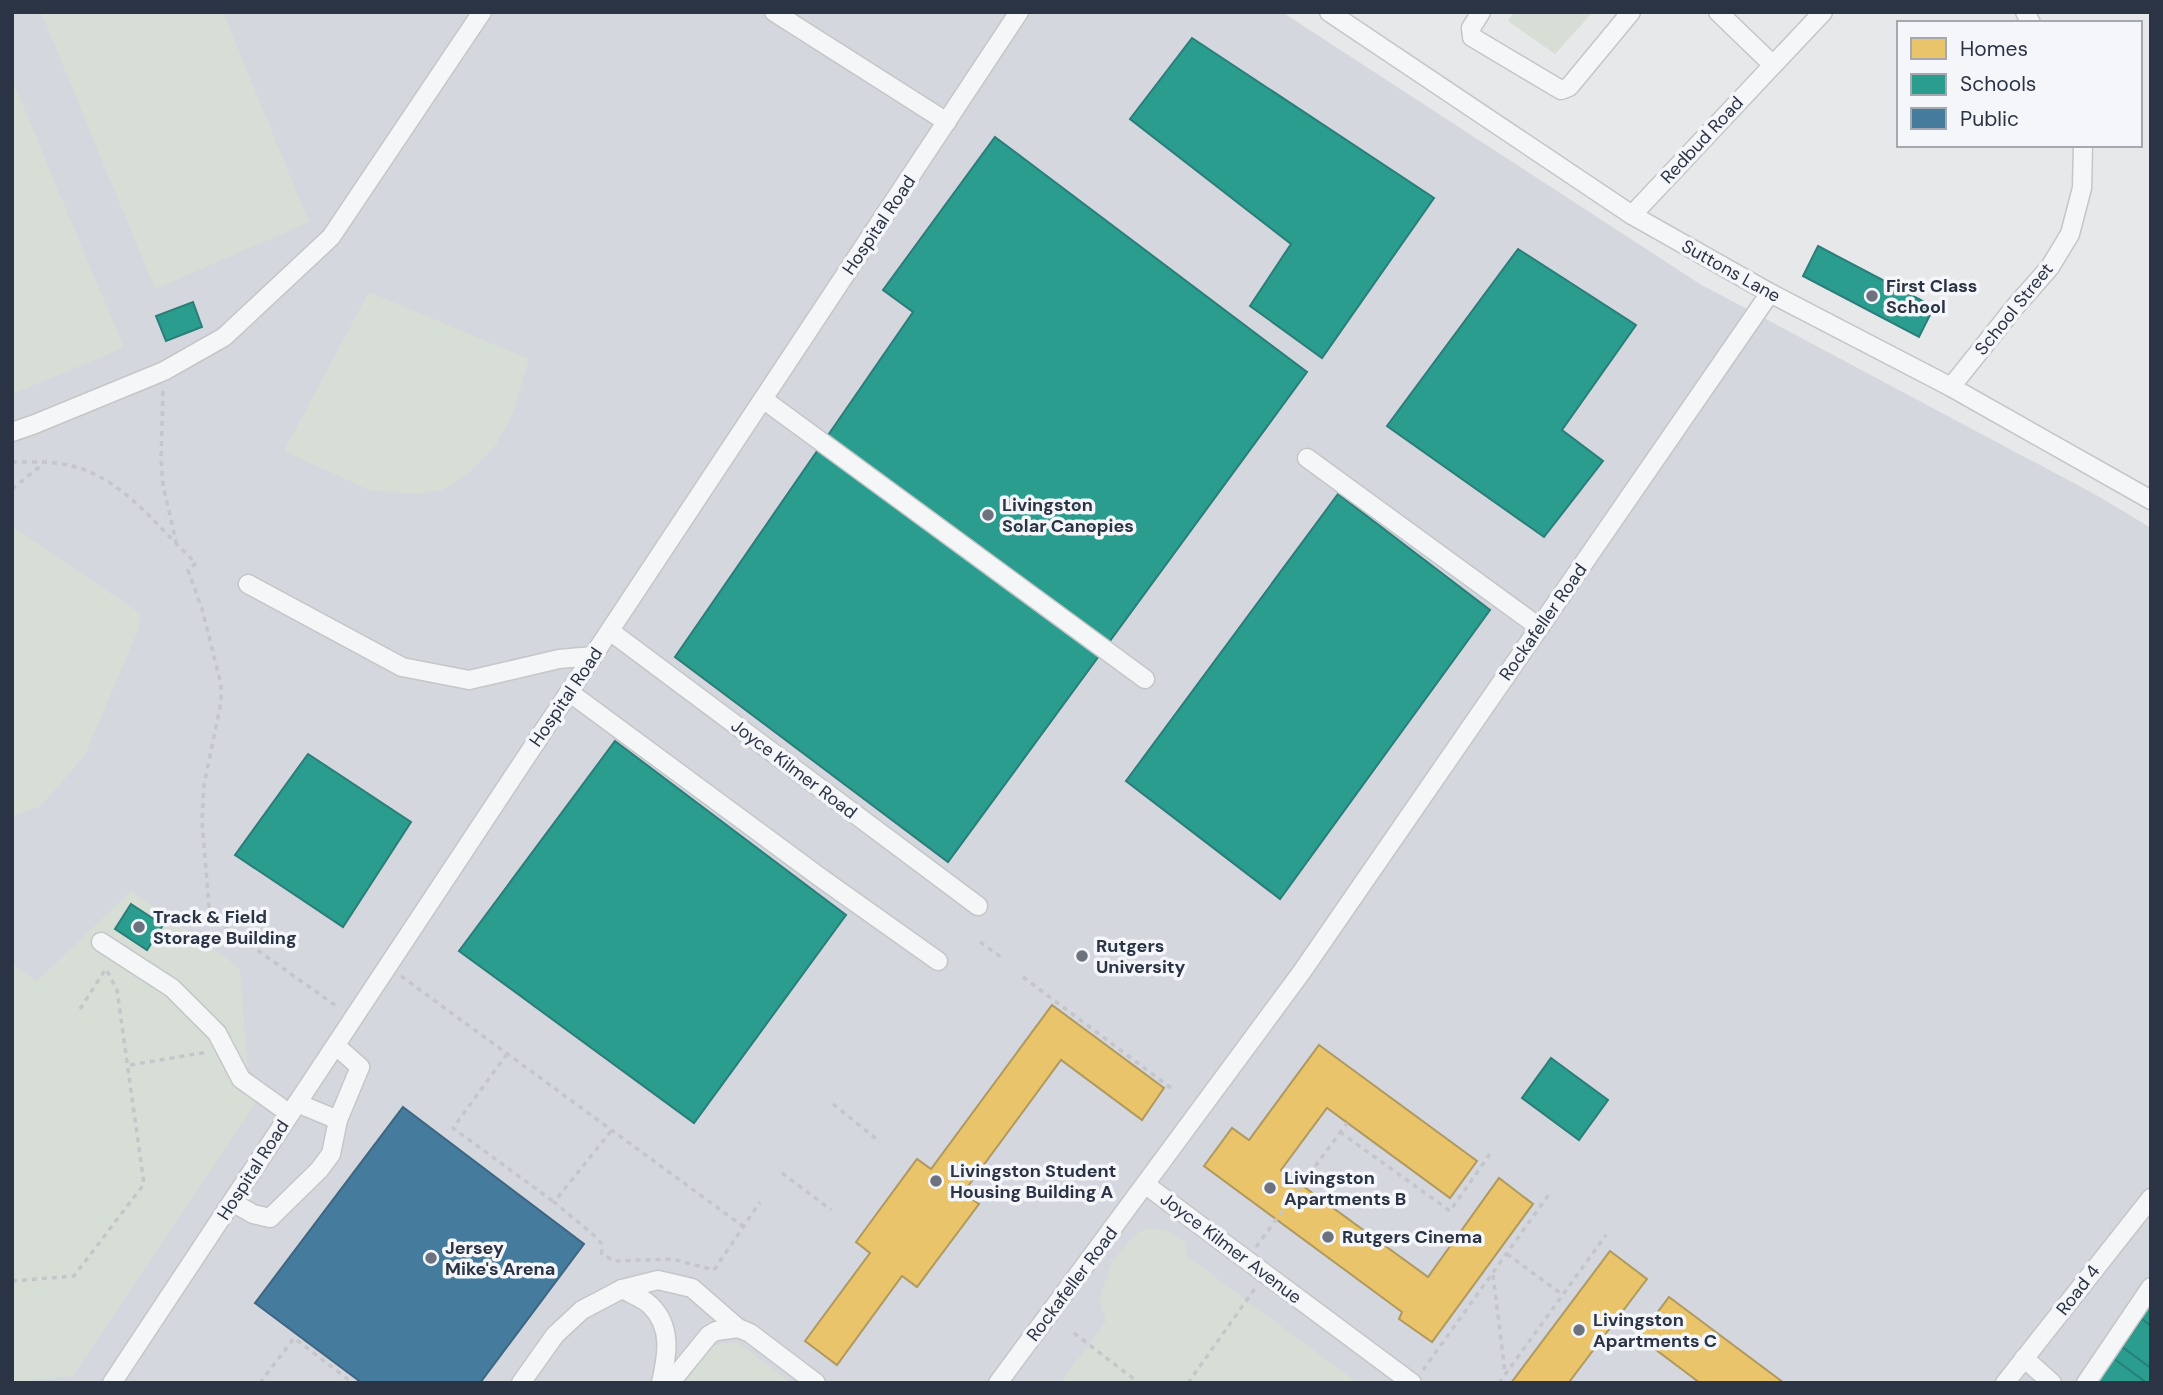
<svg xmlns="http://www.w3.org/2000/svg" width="2163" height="1395" viewBox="0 0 2163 1395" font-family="'DM Sans',sans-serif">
	<rect width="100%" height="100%" fill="#e6e8ea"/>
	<path fill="#d4d7dd" d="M12,12H1282L1700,284L2098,496L2151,528V1383H12Z"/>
	<g fill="#d6ded6">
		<path d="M41,12H223L309,222L155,289Z"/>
		<path d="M1514,12H1593L1555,54L1508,21Z"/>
		<path d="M12,79L124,348L12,394Z"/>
		<path d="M369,292L529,359L513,413L496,445L471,471L443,490L415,494L369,490L284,451Z"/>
		<path d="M12,526L141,614L138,630L85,755L41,806L12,816Z"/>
		<path d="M131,891L240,968L248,1076L266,1088L73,1376L12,1382V963L37,981Z"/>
		<path d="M1148,1228L1166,1230L1185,1243L1187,1256L1358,1383H1060L1106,1321L1099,1300L1112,1262L1134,1235Z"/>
		<path d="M722,1343H738L791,1383H684L712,1347Z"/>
	</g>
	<g fill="#e9c46a" stroke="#b0995f" stroke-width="2">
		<path d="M1052,1005L1164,1088L1142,1120L1061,1060L963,1193L979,1204L917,1287L902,1276L837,1365L805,1341L870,1253L856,1242L917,1159L931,1169Z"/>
		<path d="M1319,1045L1477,1161L1450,1198L1327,1108L1281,1170L1428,1277L1499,1178L1533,1204L1432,1342L1399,1319L1402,1312L1204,1166L1232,1128L1249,1140Z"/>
		<path d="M1610,1251L1647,1279L1570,1381L1573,1383H1511Z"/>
		<path d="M1669,1297L1784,1383H1700L1639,1337Z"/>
	</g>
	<g fill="#2a9d8f" stroke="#2a7e79" stroke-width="2">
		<path d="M1192,38L1434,198L1322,358L1250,306L1291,244L1130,119Z"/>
		<path d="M995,137L1307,372L948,862L675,657L913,312L883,290Z"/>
		<path d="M1818,246L1934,307L1919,337L1803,276Z"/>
		<path d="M1518,249L1636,325L1562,430L1603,461L1544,537L1387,426Z"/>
		<path d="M193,302L202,327L166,341L156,316Z"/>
		<path d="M1338,494L1490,610L1280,899L1126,781Z"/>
		<path d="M615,741L846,915L694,1123L459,951Z"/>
		<path d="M308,754L411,822L343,927L235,855Z"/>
		<path d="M131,904L163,925L147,950L115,929Z"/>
		<path d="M1551,1058L1608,1100L1579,1140L1522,1098Z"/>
		<path d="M2151,1282V1383H2078Z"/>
		<path d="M2142,1319L2151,1326V1368L2122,1347Z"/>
		<path d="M2113,1358L2147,1383H2096Z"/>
	</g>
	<path fill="#457b9d" stroke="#3d6683" stroke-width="2" d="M403,1107L584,1244L480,1383H362L255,1303Z"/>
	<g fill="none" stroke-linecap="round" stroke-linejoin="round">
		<defs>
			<g id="minor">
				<path d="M774,12L947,122"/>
				<path d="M1329,12L1632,215L1770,293L1951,387L2151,500"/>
				<path d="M1481,12L1471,28L1472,37L1561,90L1569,87L1631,12"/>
				<path d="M1718,12L1773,65"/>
				<path d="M2025,12L2031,23"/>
				<path d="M1632,215L1823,12"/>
				<path d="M1951,387L2014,308L2050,267L2070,234L2082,188L2083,145"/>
				<path d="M763,399L1145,679"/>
				<path d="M12,432L35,424L164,371L224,337L331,237L482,12"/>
				<path d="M1307,458L1539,627"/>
				<path d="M248,584L402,667L469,680L559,659L593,656"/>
				<path d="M610,631L978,906"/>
				<path d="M569,692L821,878L938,961"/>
				<path d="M101,942L172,988L217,1033L241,1079L290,1114"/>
				<path d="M297,1103L338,1120L360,1067L336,1046"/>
				<path d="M1146,1185L1412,1383"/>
				<path d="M232,1202L253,1214L270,1218L319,1170L331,1154L338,1120"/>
				<path d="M622,1289C631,1294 643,1298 650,1305C673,1327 667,1356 661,1383"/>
				<path d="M2024,1358L2052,1383"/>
				<path d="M112,1383L1019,12"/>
				<path d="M521,1383L555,1335L582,1310L622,1289L658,1280L692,1288L738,1328L750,1333L816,1383"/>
				<path d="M670,1383L709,1335L716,1331L738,1328"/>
				<path d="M998,1383L1301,973L1770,293"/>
				<path d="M2005,1383L2151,1198"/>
				<path d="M2086,1383L2151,1287"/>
			</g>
		</defs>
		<use href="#minor" stroke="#c4c6c8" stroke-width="21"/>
		<g stroke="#c5c6ca" stroke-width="3.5" stroke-dasharray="5 5" stroke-linecap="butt">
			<path d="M163,391L161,460L163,485L176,542"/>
			<path d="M12,462C31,462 54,461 72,466C123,478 159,529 196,563L188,570L202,609L221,684V702L204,785L202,821L209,906L222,925L339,1008"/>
			<path d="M12,489L43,464"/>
			<path d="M980,942L1001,957"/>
			<path d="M401,976L744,1227"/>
			<path d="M1023,977L1175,1091"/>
			<path d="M80,1009L107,967"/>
			<path d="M507,1054L453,1128L554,1202"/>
			<path d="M130,1065L208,1052"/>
			<path d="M833,1104L880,1142"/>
			<path d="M611,1131L554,1202L596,1237L601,1243L602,1254L614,1261L672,1259L714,1270L760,1202"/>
			<path d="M1340,1132L1450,1211L1492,1151"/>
			<path d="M782,1173L831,1210"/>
			<path d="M1256,1247L1347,1123"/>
			<path d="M1507,1254L1563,1295"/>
			<path d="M1493,1275L1505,1372"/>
			<path d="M12,1281L74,1276L144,1184L117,990L106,969"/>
			<path d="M1074,1333L1139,1383"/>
			<path d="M1423,1370L1550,1193"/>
			<path d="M260,1383L294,1338L353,1383"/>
			<path d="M1188,1383L1256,1287"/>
			<path d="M1499,1383L1606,1235"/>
		</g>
		<use href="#minor" stroke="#f5f6f7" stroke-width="18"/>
	</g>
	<g fill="#6c737f" stroke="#f4f6f9" stroke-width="2.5">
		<circle cx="1872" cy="296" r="7"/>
		<circle cx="988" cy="515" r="7"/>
		<circle cx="139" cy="927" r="7"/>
		<circle cx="1082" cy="956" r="7"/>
		<circle cx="936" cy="1181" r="7"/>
		<circle cx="1270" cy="1188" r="7"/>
		<circle cx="1328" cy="1237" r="7"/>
		<circle cx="431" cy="1258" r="7"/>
		<circle cx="1579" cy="1330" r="7"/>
	</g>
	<g text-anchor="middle" stroke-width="7" stroke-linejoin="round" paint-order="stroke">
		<g font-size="18" fill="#2b3445" stroke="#f4f6f9">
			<text transform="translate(1702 140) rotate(-47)" y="6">Redbud Road</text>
			<text transform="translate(879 225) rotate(-56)" y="6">Hospital Road</text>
			<text transform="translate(1731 271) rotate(29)" y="6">Suttons Lane</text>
			<text transform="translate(2014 309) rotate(-51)" y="6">School Street</text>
			<text transform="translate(1543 622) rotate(-55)" y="6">Rockafeller Road</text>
			<text transform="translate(566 697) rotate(-56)" y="6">Hospital Road</text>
			<text transform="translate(794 769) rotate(37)" y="6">Joyce Kilmer Road</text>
			<text transform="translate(253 1170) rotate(-57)" y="6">Hospital Road</text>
			<text transform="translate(1231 1248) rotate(37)" y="6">Joyce Kilmer Avenue</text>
			<text transform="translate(1072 1284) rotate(-53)" y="6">Rockafeller Road</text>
			<text transform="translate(2078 1290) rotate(-52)" y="6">Road 4</text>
		</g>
		<g font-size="18" font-weight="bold" fill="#2b3445" stroke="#f4f6f9" text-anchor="start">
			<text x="1886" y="292">First Class<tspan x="1886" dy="21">School</tspan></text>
			<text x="1002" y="511">Livingston<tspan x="1002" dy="21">Solar Canopies</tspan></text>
			<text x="153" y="923">Track &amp; Field<tspan x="153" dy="21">Storage Building</tspan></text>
			<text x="1096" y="952">Rutgers<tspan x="1096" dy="21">University</tspan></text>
			<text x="950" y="1177">Livingston Student<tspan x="950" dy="21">Housing Building A</tspan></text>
			<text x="1284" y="1184">Livingston<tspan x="1284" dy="21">Apartments B</tspan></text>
			<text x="1342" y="1243">Rutgers Cinema</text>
			<text x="445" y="1254">Jersey<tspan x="445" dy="21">Mike's Arena</tspan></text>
			<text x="1593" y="1326">Livingston<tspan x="1593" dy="21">Apartments C</tspan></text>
		</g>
	</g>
	<rect width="2163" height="1395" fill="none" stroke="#2b3445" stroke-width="28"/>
	<rect x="1897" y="21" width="245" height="126" fill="#f4f6f9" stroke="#a4a8b1" stroke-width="2"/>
	<rect x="1911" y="38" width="35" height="21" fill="#e9c46a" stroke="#a4a8b1" stroke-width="2"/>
	<text x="1960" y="56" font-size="21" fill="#2b3445">Homes</text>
	<rect x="1911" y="74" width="35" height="21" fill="#2a9d8f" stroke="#a4a8b1" stroke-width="2"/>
	<text x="1960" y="91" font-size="21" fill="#2b3445">Schools</text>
	<rect x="1911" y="108" width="35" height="21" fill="#457b9d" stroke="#a4a8b1" stroke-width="2"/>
	<text x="1960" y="126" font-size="21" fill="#2b3445">Public</text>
</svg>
